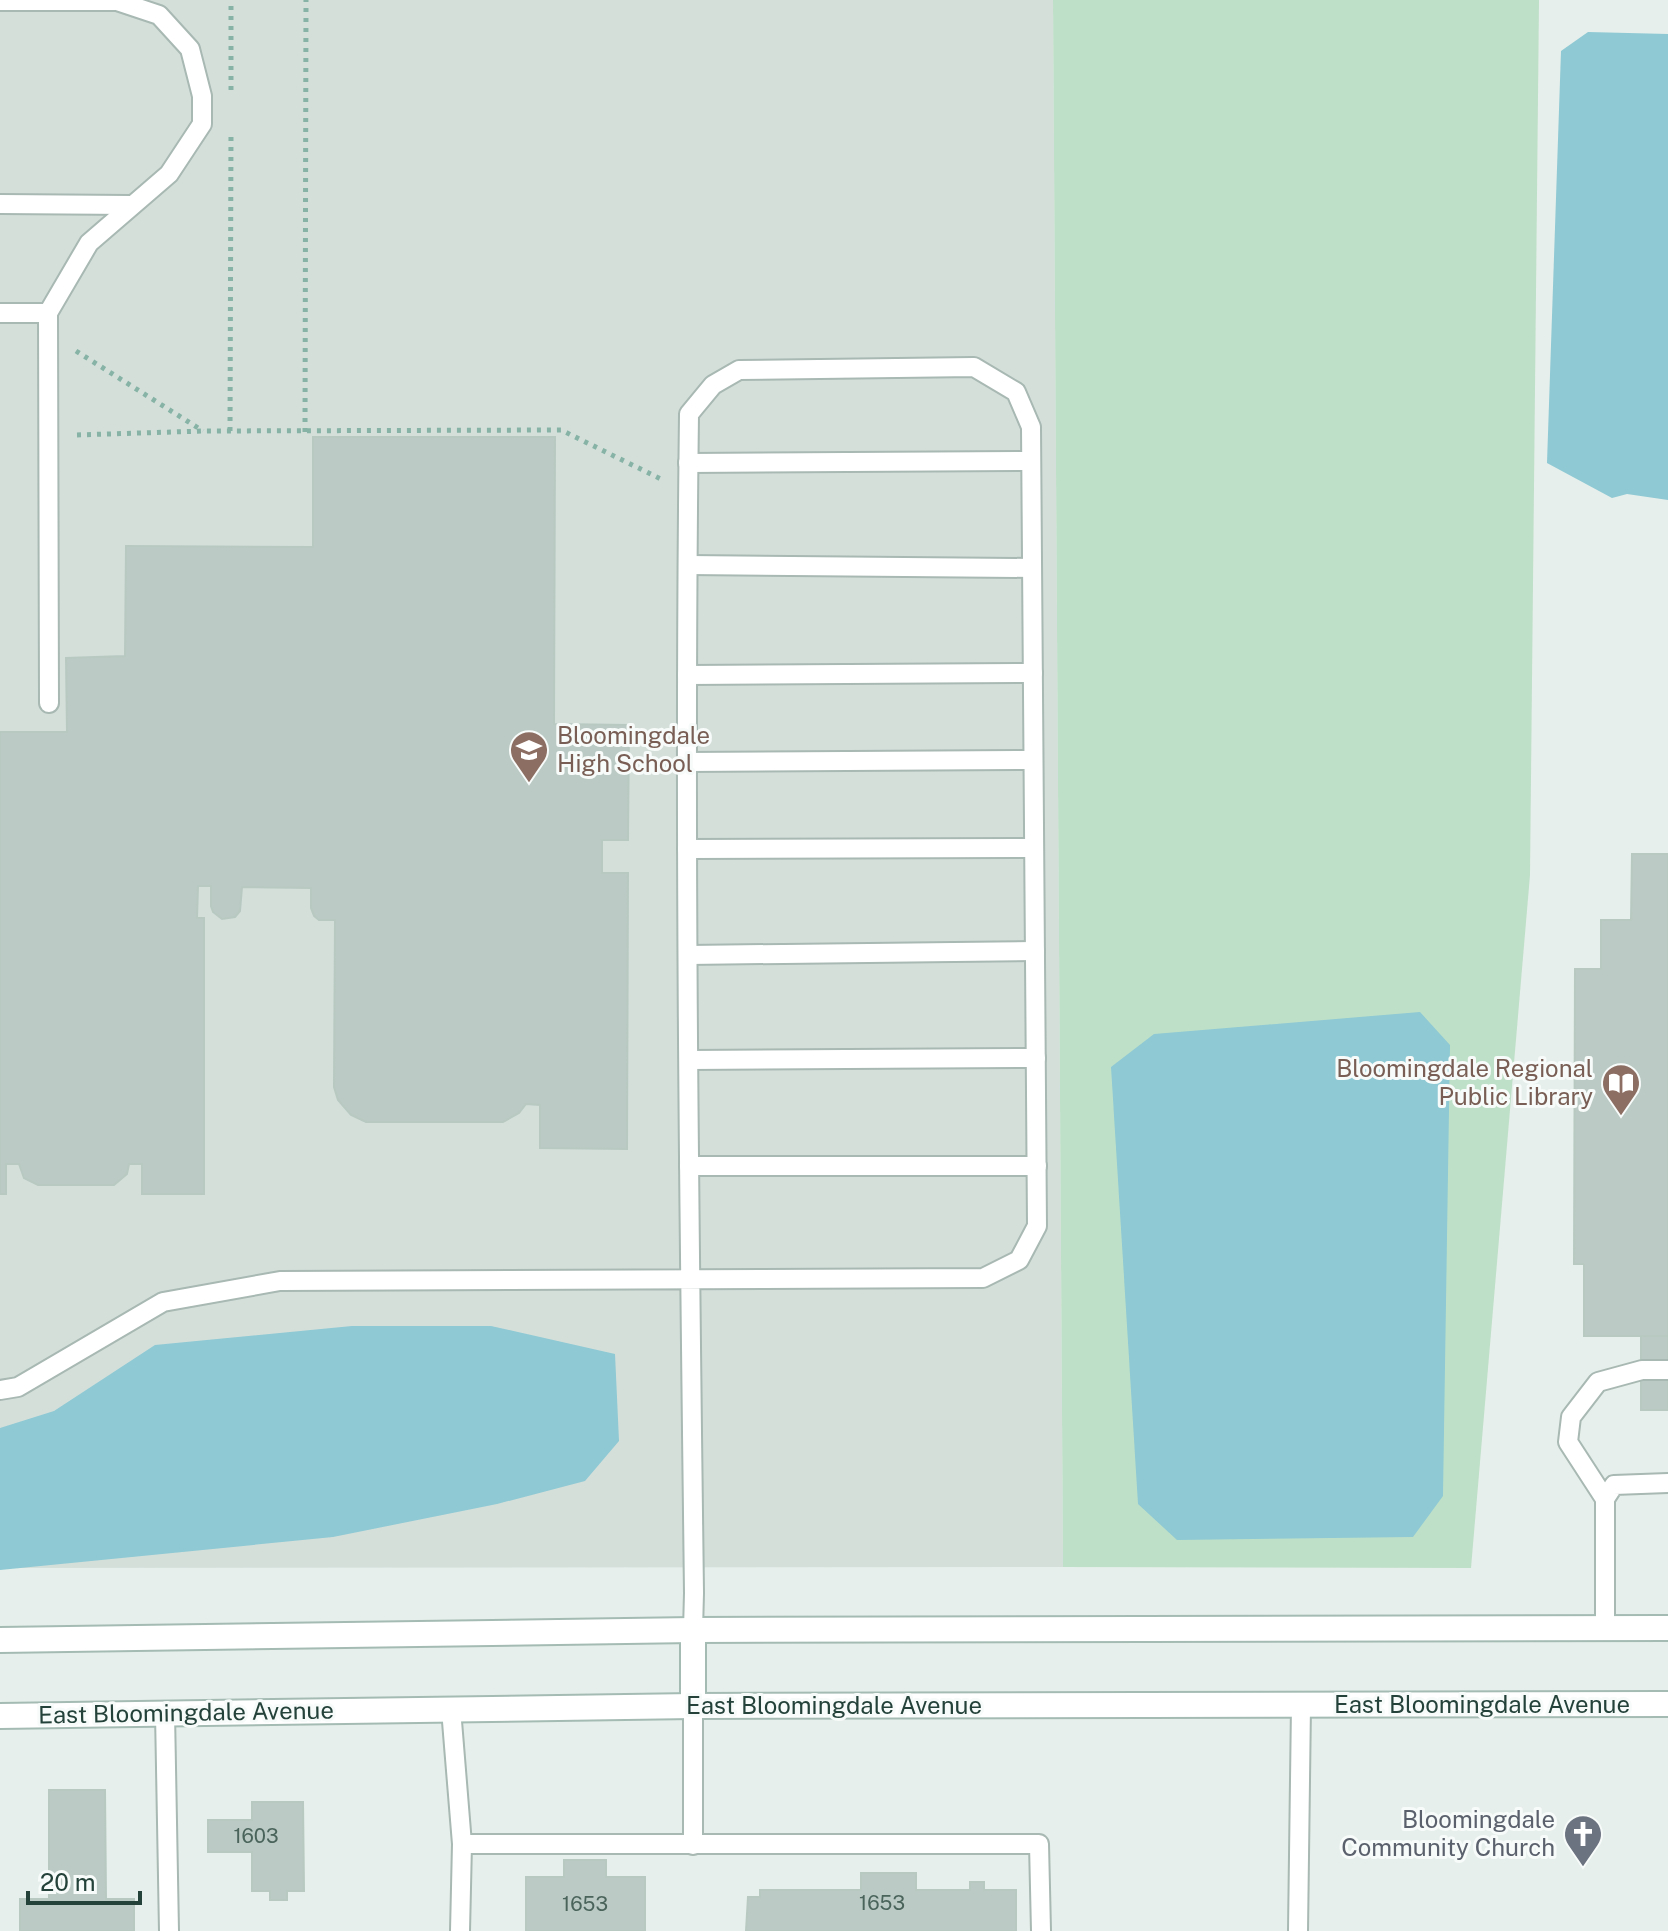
<svg xmlns="http://www.w3.org/2000/svg" width="1668" height="1931" viewBox="0 0 1668 1931" font-family="'Public Sans',sans-serif">
	<rect width="100%" height="100%" fill="#e6efeb"/>
	<path fill="#d4dfda" d="M0,0H1053L1063,1567L0,1568Z"/>
	<path fill="#bfe0c8" d="M1053,0H1539L1530,875L1471,1568L1063,1567Z"/>
	<g fill="#8ec9d4">
		<path d="M1588,32L1668,34V500L1627,494L1612,498L1547,463L1561,51Z"/>
		<path d="M1420,1012L1450,1045L1443,1496L1413,1537L1177,1540L1138,1504L1111,1067L1154,1034Z"/>
		<path d="M352,1326H491L615,1354L619,1441L585,1481L497,1504L333,1537L0,1570V1428L54,1411L155,1345Z"/>
	</g>
	<g fill="#bbcac4" stroke="#b8c9c2" stroke-width="2">
		<path d="M313,437H555L554,724L629,725L628,840H602V873H628L627,1149L540,1148V1105L526,1104L519,1113L503,1122H366L351,1115L338,1100L334,1087L335,920H319L314,916L311,908V888L242,887L240,911L235,917L222,919L213,912L211,906V886H198L197,918H204V1194H142V1164H129L127,1174L114,1185H38L24,1178L19,1164H6V1194H0V732H67L66,658L125,656L126,546L313,547Z"/>
		<path d="M1632,854H1668V1336H1584V1264H1574L1575,969H1601V920H1631Z"/>
		<rect x="1641" y="1336" width="27" height="74"/>
		<path d="M49,1790H105L106,1899H134V1931H20V1899H49Z"/>
		<path d="M252,1802H303L304,1891H287V1900H270V1891H252V1852H208V1820H252Z"/>
		<path d="M564,1860H606V1877H645V1931H526V1877H564Z"/>
		<path d="M861,1873H916V1890H970V1882H984V1890H1016V1931H746L748,1897H760V1890H861Z"/>
	</g>
	<g fill="none" stroke-linecap="round" stroke-linejoin="round">
		<defs>
			<g id="service">
				<path d="M0,1H117L159,15L190,49L202,96V124L169,174L89,243L48,313L49,703"/>
				<path d="M0,204L131,205"/>
				<path d="M0,313H48"/>
				<path d="M688,463L1031,461"/>
				<path d="M688,565L1032,568"/>
				<path d="M687,675L1033,673"/>
				<path d="M686,762L1033,760"/>
				<path d="M687,849L1034,848"/>
				<path d="M688,955L1035,951"/>
				<path d="M689,1060L1036,1058"/>
				<path d="M689,1166H1037"/>
				<path d="M0,1390L18,1387L163,1302L280,1281L983,1278L1019,1260L1037,1226L1031,427L1016,392L974,367L739,370L713,385L689,414C684,807 689,1200 694,1593L693,1630"/>
				<path d="M1605,1499L1614,1485L1668,1483"/>
				<path d="M1605,1628V1499L1568,1442L1571,1417L1598,1382L1642,1370H1668"/>
				<path d="M693,1706V1845"/>
				<path d="M451,1709L462,1844"/>
				<path d="M165,1713L169,1931"/>
				<path d="M460,1931L462,1844H1039L1041,1931"/>
				<path d="M1298,1931L1301,1705"/>
			</g>
			<g id="secondary">
				<path d="M693,1630V1706"/>
				<path d="M0,1640L693,1630L1668,1628"/>
				<path d="M0,1716L693,1706L1668,1704"/>
			</g>
		</defs>
		<use href="#service" stroke="#a8b8b2" stroke-width="22"/>
		<use href="#secondary" stroke="#a4bbb3" stroke-width="28"/>
		<g stroke="#86b3a5" stroke-width="5" stroke-dasharray="4 6" stroke-linecap="butt">
			<path d="M231,90V0"/>
			<path d="M76,351L203,431"/>
			<path d="M230,431L231,132"/>
			<path d="M305,432L306,0"/>
			<path d="M77,435L203,431L561,430L663,480"/>
		</g>
		<use href="#service" stroke="#fff" stroke-width="18"/>
		<use href="#secondary" stroke="#fff" stroke-width="24"/>
	</g>
	<defs>
		<symbol id="school-pin" viewBox="-11 -11 22 30"><path d="M0 17L-7.5 6A9.5 9.5 0 1 1 7.5 6Z" fill="#8d6e63" stroke="#f7fbf9"/><path d="M0-5L7-2L0 1L-7-2ZM-4 1L0 2.5L4 1V4Q0 6-4 4Z" fill="#fff"/></symbol>
		<symbol id="library-pin" viewBox="-11 -11 22 30"><path d="M0 17L-7.5 6A9.5 9.5 0 1 1 7.5 6Z" fill="#8d6e63" stroke="#f7fbf9"/><path d="M-6-4Q-3-5.5-.7-3.5V5Q-3 3-6 4ZM6-4Q3-5.5 .7-3.5V5Q3 3 6 4Z" fill="#fff"/></symbol>
		<symbol id="church-pin" viewBox="-11 -11 22 30"><path d="M0 17L-7.5 6A9.5 9.5 0 1 1 7.5 6Z" fill="#6b7280" stroke="#f7fbf9"/><path d="M-1.2-6h2.4v3.5h3.3v2.4h-3.3V6h-2.4V-.1h-3.3v-2.4h3.3Z" fill="#fff"/></symbol>
	</defs>
	<g fill-rule="evenodd">
		<use href="#school-pin" x="507" y="728" width="44" height="60"/>
		<use href="#library-pin" x="1599" y="1061" width="44" height="60"/>
		<use href="#church-pin" x="1561" y="1812" width="44" height="60"/>
	</g>
	<g text-anchor="middle" stroke-width="6" stroke-linejoin="round" paint-order="stroke">
		<g font-size="20" fill="#4a645c">
			<text x="256" y="1843">1603</text>
			<text x="882" y="1910">1653</text>
			<text x="585" y="1911">1653</text>
		</g>
		<g font-size="24" fill="#785e54" stroke="#f7fbf9" text-anchor="start">
			<text x="557" y="744">Bloomingdale<tspan x="557" dy="28">High School</tspan></text>
			<text x="1593" y="1077" text-anchor="end">Bloomingdale Regional<tspan x="1593" dy="28">Public Library</tspan></text>
		</g>
		<g font-size="24" fill="#24423a" stroke="#f7fbf9">
			<text x="1482" y="1713">East Bloomingdale Avenue</text>
			<text x="834" y="1714">East Bloomingdale Avenue</text>
			<text transform="translate(186 1713) rotate(-1)" y="8">East Bloomingdale Avenue</text>
		</g>
		<g font-size="24" fill="#5b616d" stroke="#f7fbf9" text-anchor="end">
			<text x="1555" y="1828">Bloomingdale<tspan x="1555" dy="28">Community Church</tspan></text>
		</g>
	</g>
	<path d="M28 1891v12h112v-12" fill="none" stroke="#24423a" stroke-width="4"/>
	<text x="40" y="1891" font-size="24" fill="#24423a" stroke="#f7fbf9" stroke-width="6" paint-order="stroke">20 m</text>
</svg>
